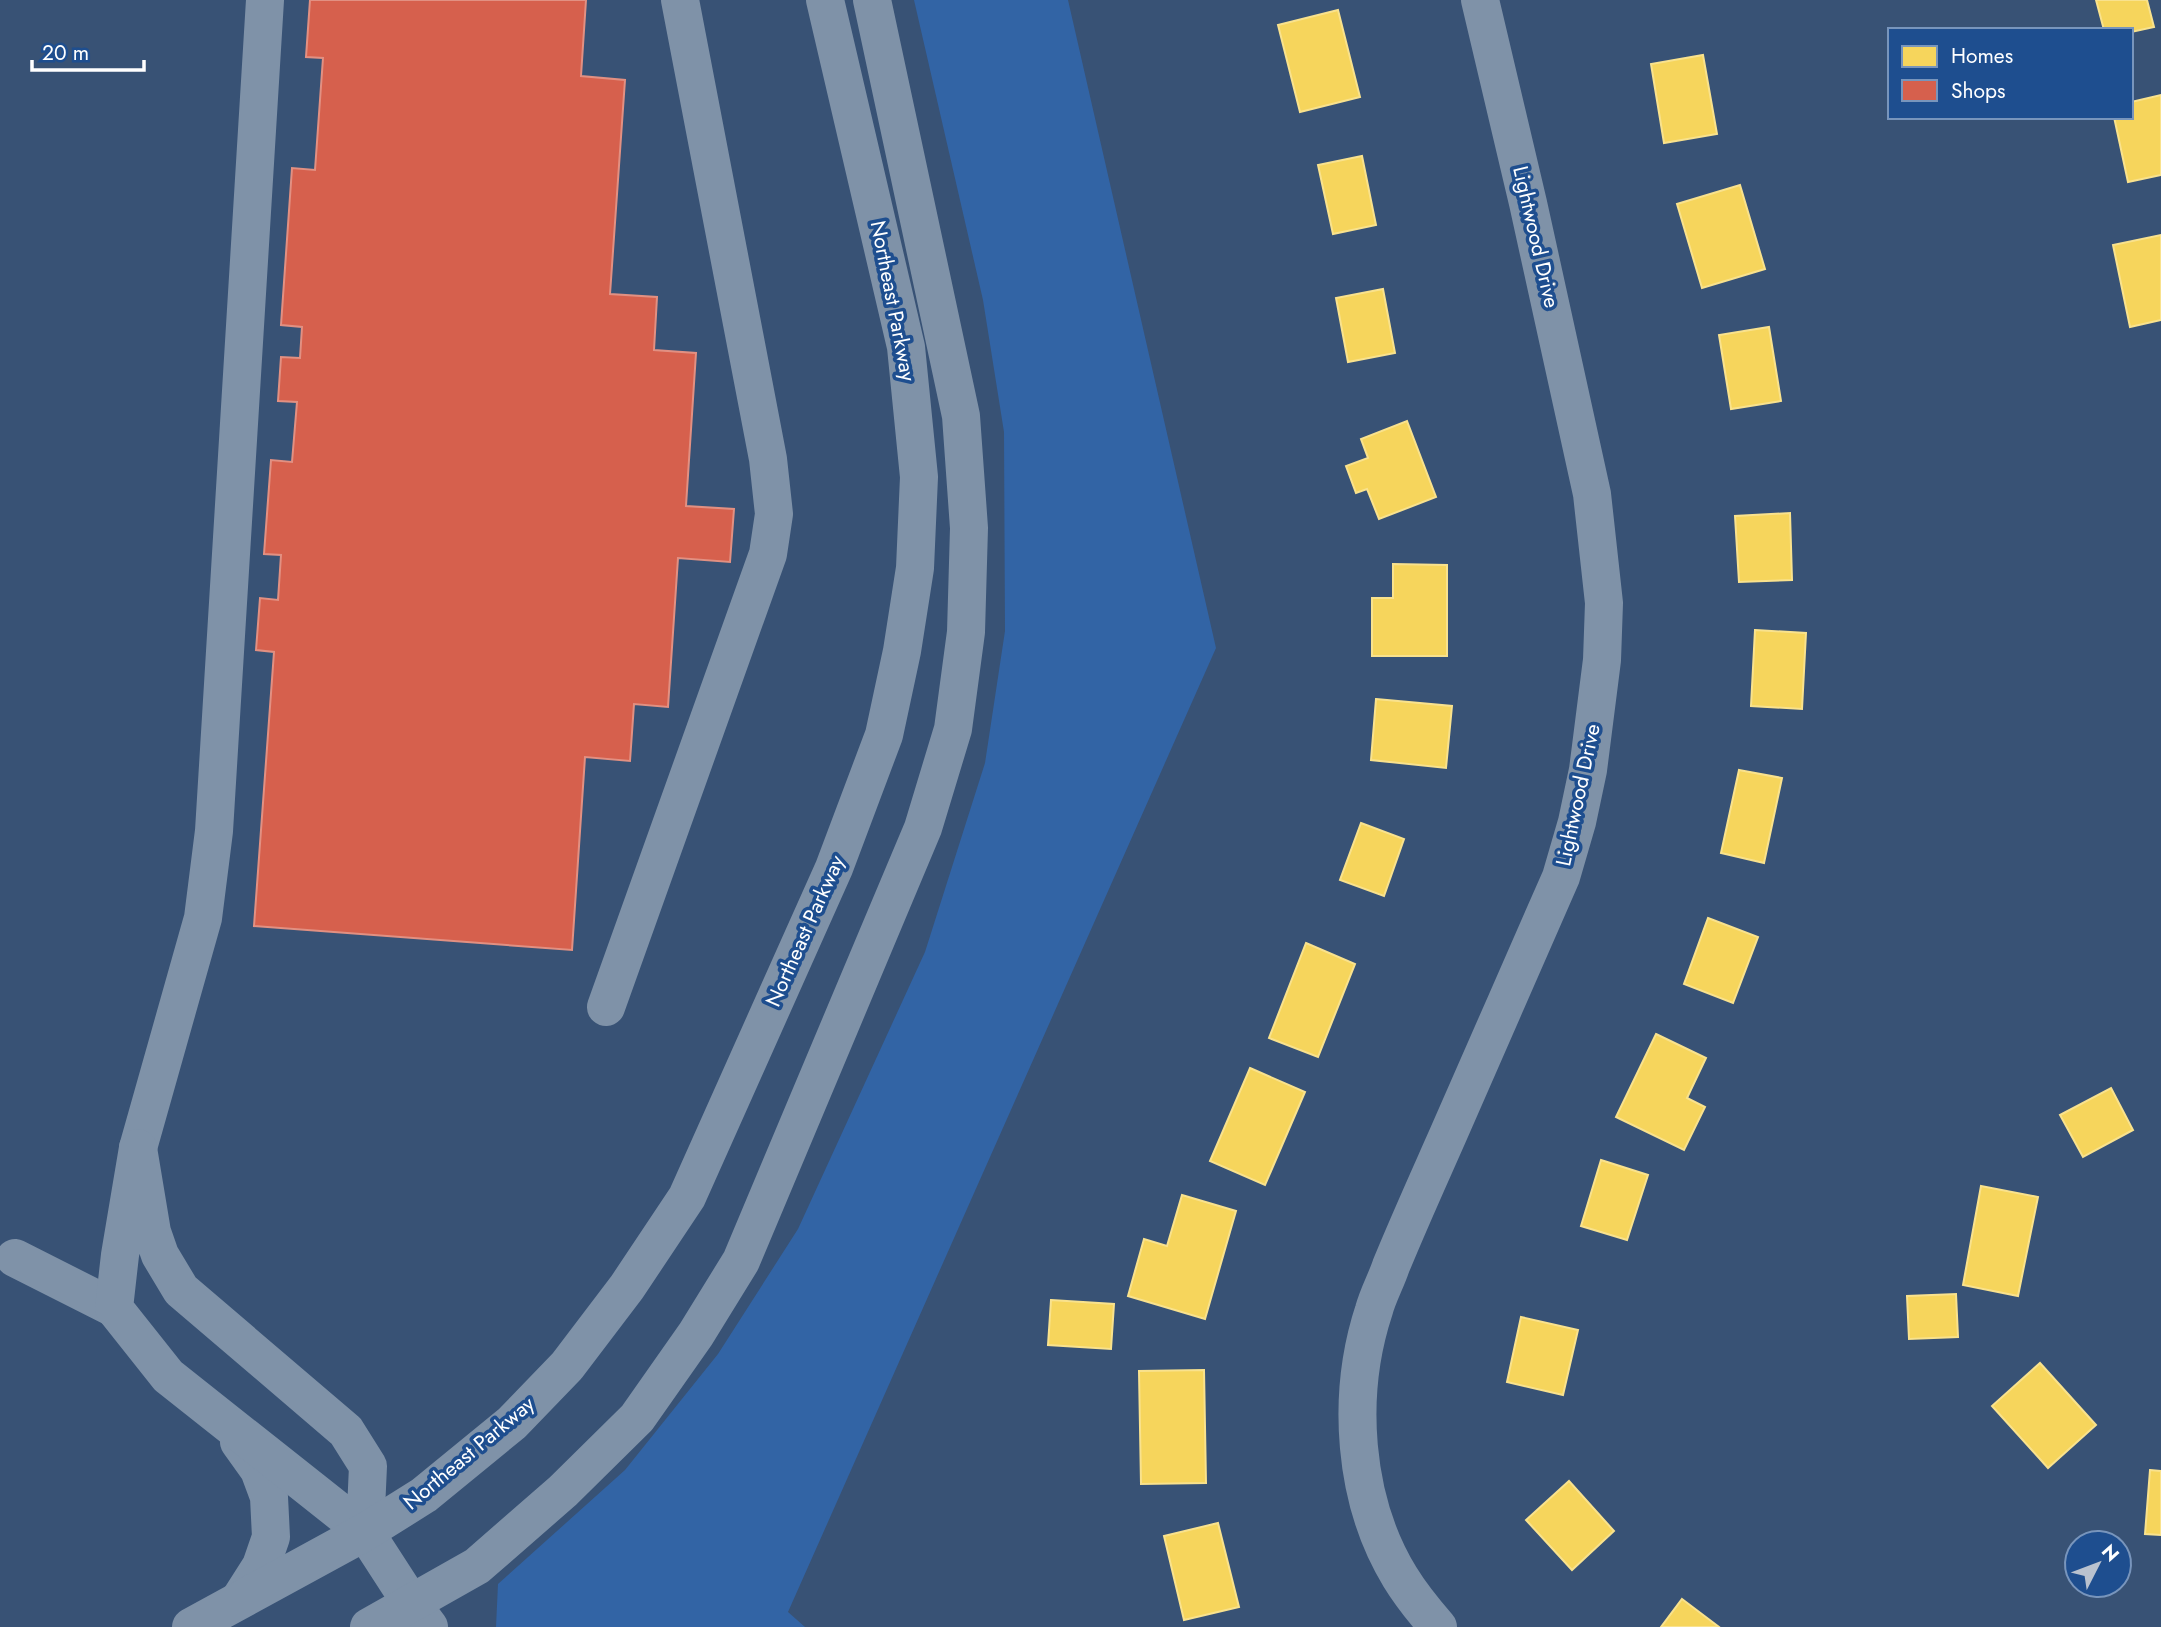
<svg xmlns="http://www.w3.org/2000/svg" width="2161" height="1627" viewBox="0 0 2161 1627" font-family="Jost,sans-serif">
	<rect width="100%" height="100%" fill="#385275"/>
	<path fill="#3264a5" d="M914,0H1068L1216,648L788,1612L805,1627H496L498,1584L625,1470L718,1354L798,1229L925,952L985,763L1005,631L1004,432L983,300Z"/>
	<g fill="#f6d55c" stroke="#f9e28d" stroke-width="2">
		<path d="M2096,0H2147L2154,27L2131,32V30H2104Z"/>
		<path d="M1338,10L1360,97L1300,112L1278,25Z"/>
		<path d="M1703,55L1717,134L1664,143L1651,64Z"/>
		<path d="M2161,95V175L2128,182L2114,117H2131V102Z"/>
		<path d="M1362,156L1376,225L1333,234L1318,165Z"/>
		<path d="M1740,185L1765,269L1702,288L1677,204Z"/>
		<path d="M2161,235V320L2130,327L2113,245Z"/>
		<path d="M1383,289L1395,353L1348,362L1336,298Z"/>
		<path d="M1769,327L1781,401L1731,409L1719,335Z"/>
		<path d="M1407,421L1436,497L1379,519L1367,489L1356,493L1346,466L1368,458L1361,439Z"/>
		<path d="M1790,513L1792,580L1739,582L1735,516Z"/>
		<path d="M1393,564L1447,565V656H1372V598H1393Z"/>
		<path d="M1755,630L1806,633L1802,709L1751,706Z"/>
		<path d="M1376,699L1452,706L1446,768L1371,760Z"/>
		<path d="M1739,770L1782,778L1764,863L1721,853Z"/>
		<path d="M1361,823L1404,839L1384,896L1340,880Z"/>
		<path d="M1708,918L1758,937L1733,1003L1684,984Z"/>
		<path d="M1306,943L1355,964L1318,1057L1269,1038Z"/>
		<path d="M1656,1034L1706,1058L1687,1098L1705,1107L1684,1150L1616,1117Z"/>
		<path d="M1250,1068L1305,1092L1265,1185L1210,1161Z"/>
		<path d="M2111,1088L2133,1130L2083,1157L2060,1115Z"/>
		<path d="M1601,1160L1648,1175L1627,1240L1581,1226Z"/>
		<path d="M1981,1186L2038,1197L2018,1296L1963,1285Z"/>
		<path d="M1182,1195L1236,1211L1205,1319L1128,1296L1144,1239L1167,1246Z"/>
		<path d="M1956,1294L1958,1337L1909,1339L1907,1296Z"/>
		<path d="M1051,1300L1114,1304L1111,1349L1048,1345Z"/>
		<path d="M1521,1317L1578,1330L1563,1395L1507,1382Z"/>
		<path d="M2040,1363L2096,1425L2048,1468L1992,1406Z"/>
		<path d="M1204,1370L1206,1483L1141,1484L1139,1371Z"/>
		<path d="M2150,1470L2161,1471V1535L2145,1534Z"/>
		<path d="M1569,1481L1614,1531L1572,1570L1526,1520Z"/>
		<path d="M1218,1523L1239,1607L1184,1620L1164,1536Z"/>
		<path d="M1682,1599L1719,1627H1661Z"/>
	</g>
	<path fill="#d6604d" stroke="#e29082" stroke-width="2" d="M310,0H586L581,76L625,80L610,294L657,297L654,350L696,353L686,506L734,509L730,562L678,558L668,707L634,704L630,761L585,757L572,950L254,926L274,652L256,650L260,598L278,600L281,555L264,554L271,460L292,462L297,402L278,401L281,357L300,358L302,327L281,325L292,168L315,170L323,58L306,57Z"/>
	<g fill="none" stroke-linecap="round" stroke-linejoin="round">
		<g stroke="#7f92a8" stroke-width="38">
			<path d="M606,1007L768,554L774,514L768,459L680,0"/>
			<path d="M138,1148L203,918L214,831L265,0"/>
			<path d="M15,1258L114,1308"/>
			<path d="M239,1442L259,1470L269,1497L271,1537L261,1566L240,1599"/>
			<path d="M365,1532L368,1466L346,1431L181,1290L160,1255L152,1232L138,1148L120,1255L114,1308L168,1376L365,1532L411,1603L429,1627"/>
			<path d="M191,1627L365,1532L424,1495L512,1423L567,1366L627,1287L687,1197L834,868L884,735L902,651L915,568L919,477L906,347L825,0"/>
			<path d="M369,1627L477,1566L563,1491L637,1418L696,1334L741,1261L923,828L953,729L966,632L969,528L961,416L872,0"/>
			<path d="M1438,1627C1424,1611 1411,1595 1400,1577C1353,1500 1346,1395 1374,1310C1378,1295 1386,1281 1391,1266C1409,1222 1429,1178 1448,1135C1486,1049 1523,963 1561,877L1577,822L1588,770L1602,660L1604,603L1592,494L1528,203L1480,0"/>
		</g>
	</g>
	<g text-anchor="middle" stroke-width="7" stroke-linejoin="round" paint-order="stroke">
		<g font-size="21" fill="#fff" stroke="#1e4e8f">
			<text transform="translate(1536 237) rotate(77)" y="7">Lightwood Drive</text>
			<text transform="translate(893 301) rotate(79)" y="7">Northeast Parkway</text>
			<text transform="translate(1578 795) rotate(-78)" y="7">Lightwood Drive</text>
			<text transform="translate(805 931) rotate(-66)" y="7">Northeast Parkway</text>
			<text transform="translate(469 1453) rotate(-40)" y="7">Northeast Parkway</text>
		</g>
	</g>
	<rect x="1888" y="28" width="245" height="91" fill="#1e4e8f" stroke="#7895bc" stroke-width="2"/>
	<rect x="1902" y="46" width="35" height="21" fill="#f6d55c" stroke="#7895bc" stroke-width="2"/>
	<text x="1951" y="63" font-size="21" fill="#ffffff">Homes</text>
	<rect x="1902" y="80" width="35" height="21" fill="#d6604d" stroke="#7895bc" stroke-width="2"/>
	<text x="1951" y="98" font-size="21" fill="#ffffff">Shops</text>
	<g transform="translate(2098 1564) rotate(48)"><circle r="33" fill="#1e4e8f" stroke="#7895bc" stroke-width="2"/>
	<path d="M0-5L12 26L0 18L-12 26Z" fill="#b9c2cf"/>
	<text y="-10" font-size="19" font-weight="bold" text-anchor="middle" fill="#ffffff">N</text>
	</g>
	<path d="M32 60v10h112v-10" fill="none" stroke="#ffffff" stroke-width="3.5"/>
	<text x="42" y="60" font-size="21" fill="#ffffff" stroke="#1e4e8f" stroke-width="5" paint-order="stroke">20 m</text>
</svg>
